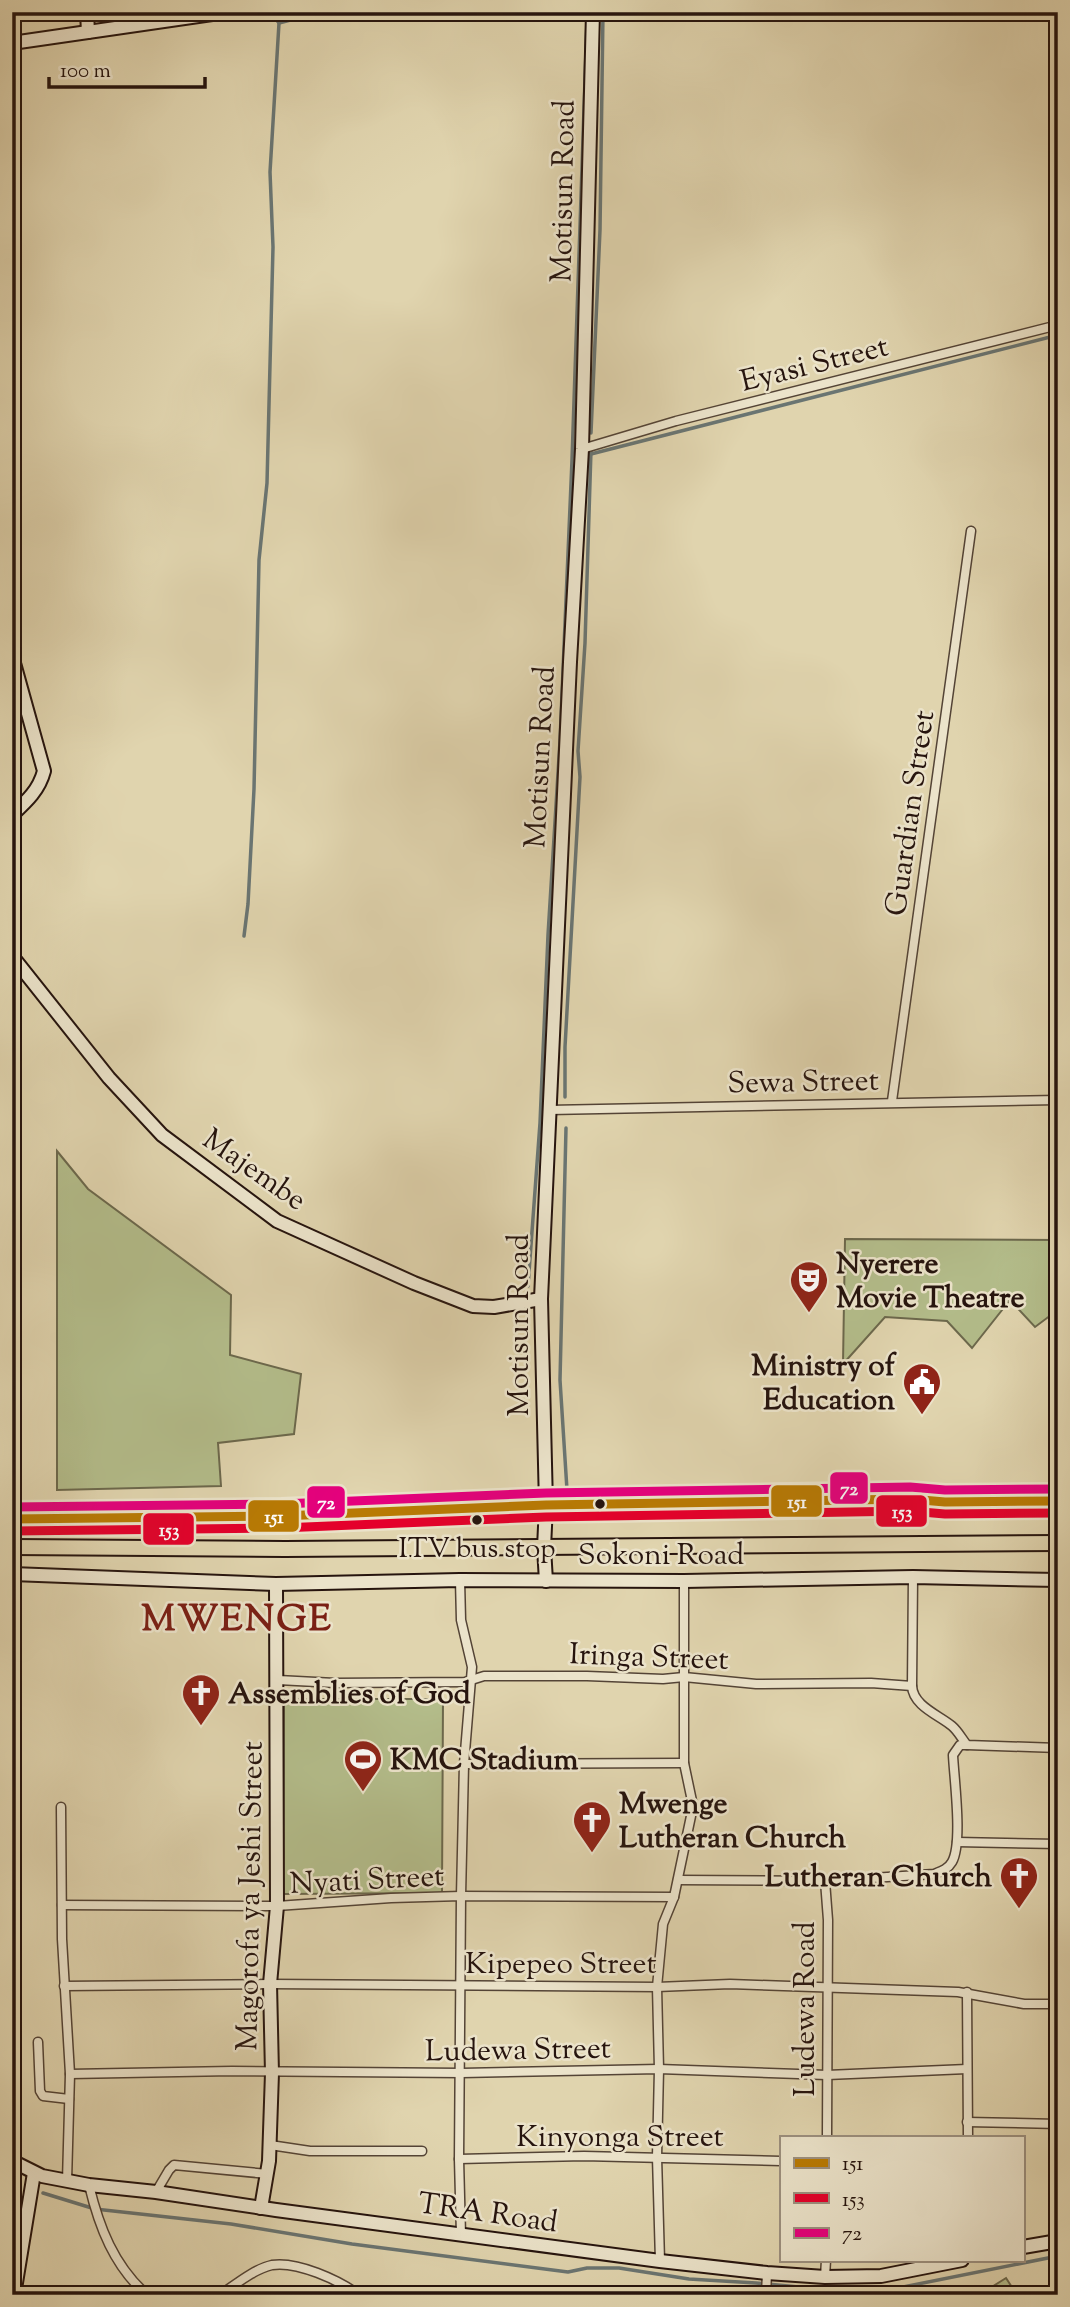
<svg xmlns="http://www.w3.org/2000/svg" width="1070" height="2307" viewBox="0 0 1070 2307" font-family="'Sorts Mill Goudy',serif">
	<rect width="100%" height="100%" fill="#e0d4ae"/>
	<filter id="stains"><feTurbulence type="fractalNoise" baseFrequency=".00286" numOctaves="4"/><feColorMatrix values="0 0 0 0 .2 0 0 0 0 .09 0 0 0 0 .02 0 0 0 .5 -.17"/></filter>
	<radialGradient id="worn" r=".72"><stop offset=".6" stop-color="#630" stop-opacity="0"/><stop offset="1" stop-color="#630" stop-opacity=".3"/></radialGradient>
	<g fill="#b3bc8a" stroke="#6c684c" stroke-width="2">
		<path d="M57,1151L88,1189L231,1295L230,1355L301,1374L294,1434L218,1443L221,1486L57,1490Z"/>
		<path d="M845,1239L1058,1240V1313L1055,1312L1035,1327L1010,1300L972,1348L947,1321L885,1317L843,1364Z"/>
		<path d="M284,1699H443L442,1893L283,1894Z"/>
		<path d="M1006,2278L1017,2295H979Z"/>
	</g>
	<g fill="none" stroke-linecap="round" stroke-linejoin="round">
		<g stroke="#6a7572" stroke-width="3.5">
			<path d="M279,23L321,12"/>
			<path d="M591,433L600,230L603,12"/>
			<path d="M591,454L1058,335"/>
			<path d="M244,936L248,904L254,789L259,560L267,483L273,247L270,172L279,23L274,17"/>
			<path d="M565,1097V1047L580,777L578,751L585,643L591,450"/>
			<path d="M566,1128L560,1380L567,1490"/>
			<path d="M528,1286L540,1123L548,935L560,741L572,460L587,21"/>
			<path d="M43,2193L95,2209L231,2224L352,2244L568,2272L587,2268H619L689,2279L756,2283L851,2292L888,2290L1058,2256"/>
		</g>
		<defs>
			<g id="street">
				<path d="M582,449L676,421L1058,325"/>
				<path d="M892,1101L971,531"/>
				<path d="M549,1110L1058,1100"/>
				<path d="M460,1580L461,1620L472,1667L464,1764L461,1896L459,2159L461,2235"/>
				<path d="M278,1680L335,1683L465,1682L484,1676H587L663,1679L684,1677L756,1684L871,1683L912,1686L913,1577"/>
				<path d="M912,1686C913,1706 939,1715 952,1726C958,1731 962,1739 967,1745L1058,1748"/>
				<path d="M464,1764L684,1763"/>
				<path d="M61,1807L62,1939L70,2074L67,2181"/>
				<path d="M957,1842L1058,1844"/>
				<path d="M678,1880L825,1881L934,1874C942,1871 948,1869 952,1862C963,1843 954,1778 953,1755L960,1745H967"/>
				<path d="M825,1881L828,1920L827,2137"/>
				<path d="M62,1905L277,1906L391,1898L461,1896L674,1897"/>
				<path d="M64,1986L270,1984L657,1987L730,1984L958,1992L1024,2004H1058"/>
				<path d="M967,1992L968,2137"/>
				<path d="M38,2042L40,2091L43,2096L69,2099"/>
				<path d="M70,2074L232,2071L462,2073L659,2069L827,2075L967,2069"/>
				<path d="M967,2122L1058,2124"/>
				<path d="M270,2145L310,2151H422"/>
				<path d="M459,2159L584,2156L781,2161"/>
				<path d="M89,2185C99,2227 114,2266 147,2295"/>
				<path d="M156,2192L169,2170L174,2165L268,2174"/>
				<path d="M660,2261L657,2157L659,2069L657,1987L663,1924L674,1897L691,1816L692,1801L684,1763V1581"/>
				<path d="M825,2277L826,2260"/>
				<path d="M220,2295C235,2285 254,2269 272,2265C297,2261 339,2280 359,2295"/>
				<path d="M766,2295L767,2273"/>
			</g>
			<g id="secondary">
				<path d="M87,12L88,32"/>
				<path d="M12,43L226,12"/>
				<path d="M12,656L44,771C39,790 27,801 12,815"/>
				<path d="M12,956L109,1078L162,1135L277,1221L414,1283L473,1306L494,1307L541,1299"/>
				<path d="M12,1574L276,1584L460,1580L684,1581L913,1577L1058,1580"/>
				<path d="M546,1581L544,1548L546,1505L541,1299L570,662L582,449L593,12"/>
				<path d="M12,2161L42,2176L89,2185L156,2192L276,2210L660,2261L767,2273L825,2277L881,2276L962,2260"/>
				<path d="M261,2208L269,2161L272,2073L270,1984L277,1906L276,1584"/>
				<path d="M1023,2247L1058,2241"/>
				<path d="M14,2295L34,2173"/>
			</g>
			<g id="highway">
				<path d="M12,1519L281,1516L546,1505L910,1499L945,1502L1058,1501"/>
				<path d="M12,1547L285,1549L1058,1543"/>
			</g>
		</defs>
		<use href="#street" stroke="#544436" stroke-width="11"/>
		<use href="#secondary" stroke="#26140e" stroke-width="16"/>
		<use href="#highway" stroke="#26140e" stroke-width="18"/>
		<use href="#street" stroke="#ebe3ca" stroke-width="8"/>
		<use href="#secondary" stroke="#ebe3ca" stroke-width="12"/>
		<use href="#highway" stroke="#e0d4ae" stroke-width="14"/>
		<defs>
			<path id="bus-1" d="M12,1519L281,1516L546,1505L910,1499L945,1502L1058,1501"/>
			<path id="bus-2" d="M12,1531L281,1528L546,1517L910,1511L945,1514L1058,1513"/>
			<path id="bus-3" d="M12,1507L281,1504L546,1493L910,1487L945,1490L1058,1489"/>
		</defs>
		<use href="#bus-1" stroke="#ebe3ca" stroke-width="14"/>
		<use href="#bus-2" stroke="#ebe3ca" stroke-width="14"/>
		<use href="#bus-3" stroke="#ebe3ca" stroke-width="14"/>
		<use href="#bus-1" stroke="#b87a04" stroke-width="9"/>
		<use href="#bus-2" stroke="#e4002b" stroke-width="9"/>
		<use href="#bus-3" stroke="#e5007d" stroke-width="9"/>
	</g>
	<defs>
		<symbol id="theatre-pin" viewBox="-11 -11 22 30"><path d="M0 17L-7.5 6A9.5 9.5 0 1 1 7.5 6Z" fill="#8f2418" stroke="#ebe3ca"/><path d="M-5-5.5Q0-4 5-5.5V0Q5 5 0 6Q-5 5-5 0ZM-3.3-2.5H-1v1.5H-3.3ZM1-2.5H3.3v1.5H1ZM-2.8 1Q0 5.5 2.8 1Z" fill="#fff"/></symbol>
		<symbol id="civic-pin" viewBox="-11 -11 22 30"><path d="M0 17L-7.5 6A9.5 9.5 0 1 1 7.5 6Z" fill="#8f2418" stroke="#ebe3ca"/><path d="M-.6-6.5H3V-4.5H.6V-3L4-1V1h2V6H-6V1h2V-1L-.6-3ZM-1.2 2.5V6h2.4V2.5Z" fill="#fff"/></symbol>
		<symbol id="church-pin" viewBox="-11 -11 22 30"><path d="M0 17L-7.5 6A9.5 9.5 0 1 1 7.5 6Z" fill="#8f2418" stroke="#ebe3ca"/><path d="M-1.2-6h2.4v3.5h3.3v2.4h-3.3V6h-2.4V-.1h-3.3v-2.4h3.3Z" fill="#fff"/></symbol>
		<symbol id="stadium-pin" viewBox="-11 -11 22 30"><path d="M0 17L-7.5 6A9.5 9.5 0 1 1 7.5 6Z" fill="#8f2418" stroke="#ebe3ca"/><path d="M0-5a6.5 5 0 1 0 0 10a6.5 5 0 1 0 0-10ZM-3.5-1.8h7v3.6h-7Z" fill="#fff"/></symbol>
	</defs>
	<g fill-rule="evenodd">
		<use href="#theatre-pin" x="787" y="1258" width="44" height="60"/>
		<use href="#civic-pin" x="900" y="1360" width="44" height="60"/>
		<use href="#church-pin" x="179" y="1671" width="44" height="60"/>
		<use href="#stadium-pin" x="341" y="1737" width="44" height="60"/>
		<use href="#church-pin" x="570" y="1798" width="44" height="60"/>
		<use href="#church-pin" x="997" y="1854" width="44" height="60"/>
	</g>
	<g fill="#26140e" stroke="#ebe3ca" stroke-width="2.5">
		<circle cx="600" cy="1504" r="6"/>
		<circle cx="477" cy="1520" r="6"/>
	</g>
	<g text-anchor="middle" stroke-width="5" stroke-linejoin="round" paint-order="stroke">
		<g font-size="28" fill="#26140e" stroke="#ebe3ca">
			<text x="477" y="1557">ITV bus stop</text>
		</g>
		<g font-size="30" fill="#26140e" stroke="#ebe3ca">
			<text transform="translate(562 191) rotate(-89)" y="10">Motisun Road</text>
			<text transform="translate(814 363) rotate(-14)" y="10">Eyasi Street</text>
			<text transform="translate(539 757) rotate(-87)" y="10">Motisun Road</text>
			<text transform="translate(909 813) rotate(-82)" y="10">Guardian Street</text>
			<text transform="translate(803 1081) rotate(-1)" y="10">Sewa Street</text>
			<text transform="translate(255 1169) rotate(35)" y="10">Majembe</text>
			<text transform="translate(518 1325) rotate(-90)" y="10">Motisun Road</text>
			<text x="661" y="1564">Sokoni Road</text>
			<text transform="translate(649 1656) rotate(2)" y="10">Iringa Street</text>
			<text transform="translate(367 1879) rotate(-3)" y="10">Nyati Street</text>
			<text transform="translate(249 1896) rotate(-89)" y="10">Magorofa ya Jeshi Street</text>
			<text x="561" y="1973">Kipepeo Street</text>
			<text transform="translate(804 2009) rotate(-90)" y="10">Ludewa Road</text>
			<text transform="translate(518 2049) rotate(-1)" y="10">Ludewa Street</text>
			<text x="620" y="2146">Kinyonga Street</text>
			<text transform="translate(488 2212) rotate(8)" y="10">TRA Road</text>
		</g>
		<g font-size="30" font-weight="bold" fill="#26140e" stroke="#ebe3ca" text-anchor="start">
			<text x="836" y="1273">Nyerere<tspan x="836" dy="34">Movie Theatre</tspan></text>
			<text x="895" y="1375" text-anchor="end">Ministry of<tspan x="895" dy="34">Education</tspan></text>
			<text x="228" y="1703">Assemblies of God</text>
			<text x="390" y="1769">KMC Stadium</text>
			<text x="619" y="1813">Mwenge<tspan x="619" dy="34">Lutheran Church</tspan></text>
			<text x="992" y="1886" text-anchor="end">Lutheran Church</text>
		</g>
		<g font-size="37" font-weight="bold" letter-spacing="2" fill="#7a1f14" stroke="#ebe3ca">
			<text x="237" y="1630">MWENGE</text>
		</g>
	</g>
	<g stroke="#ebe3ca" stroke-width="2.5">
		<rect x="829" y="1471" width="40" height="34" rx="7" fill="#e5007d"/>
		<rect x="770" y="1484" width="53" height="34" rx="7" fill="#b87a04"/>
		<rect x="306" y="1485" width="40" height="34" rx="7" fill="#e5007d"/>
		<rect x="875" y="1494" width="53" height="34" rx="7" fill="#e4002b"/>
		<rect x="247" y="1499" width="53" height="34" rx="7" fill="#b87a04"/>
		<rect x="142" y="1512" width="53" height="34" rx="7" fill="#e4002b"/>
	</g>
	<g font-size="19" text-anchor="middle" font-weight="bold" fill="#fff">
		<text x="849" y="1495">72</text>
		<text x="797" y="1508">151</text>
		<text x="326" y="1509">72</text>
		<text x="902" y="1518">153</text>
		<text x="274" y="1523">151</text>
		<text x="169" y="1536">153</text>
	</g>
	<rect width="1070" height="2307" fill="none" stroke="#e0d4ae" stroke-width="42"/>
	<rect x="14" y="14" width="1042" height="2279" fill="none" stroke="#26140e" stroke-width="3.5"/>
	<rect x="21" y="21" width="1028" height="2265" fill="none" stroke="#26140e" stroke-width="2"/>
	<rect x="780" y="2136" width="245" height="126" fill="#ebe3ca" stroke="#9c907f" stroke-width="2"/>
	<rect x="794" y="2158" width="35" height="10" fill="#b87a04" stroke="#9c907f" stroke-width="2"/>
	<text x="842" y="2170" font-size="21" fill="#26140e">151</text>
	<rect x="794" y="2193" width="35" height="10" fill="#e4002b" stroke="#9c907f" stroke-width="2"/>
	<text x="842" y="2206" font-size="21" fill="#26140e">153</text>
	<rect x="794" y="2228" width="35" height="10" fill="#e5007d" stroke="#9c907f" stroke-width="2"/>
	<text x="842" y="2240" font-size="21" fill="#26140e">72</text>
	<path d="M49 77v10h156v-10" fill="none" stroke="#26140e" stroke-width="3.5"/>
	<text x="60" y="77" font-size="21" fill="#26140e" stroke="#ebe3ca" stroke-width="5" paint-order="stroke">100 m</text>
	<rect width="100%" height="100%" filter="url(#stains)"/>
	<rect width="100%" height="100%" fill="url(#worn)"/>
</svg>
